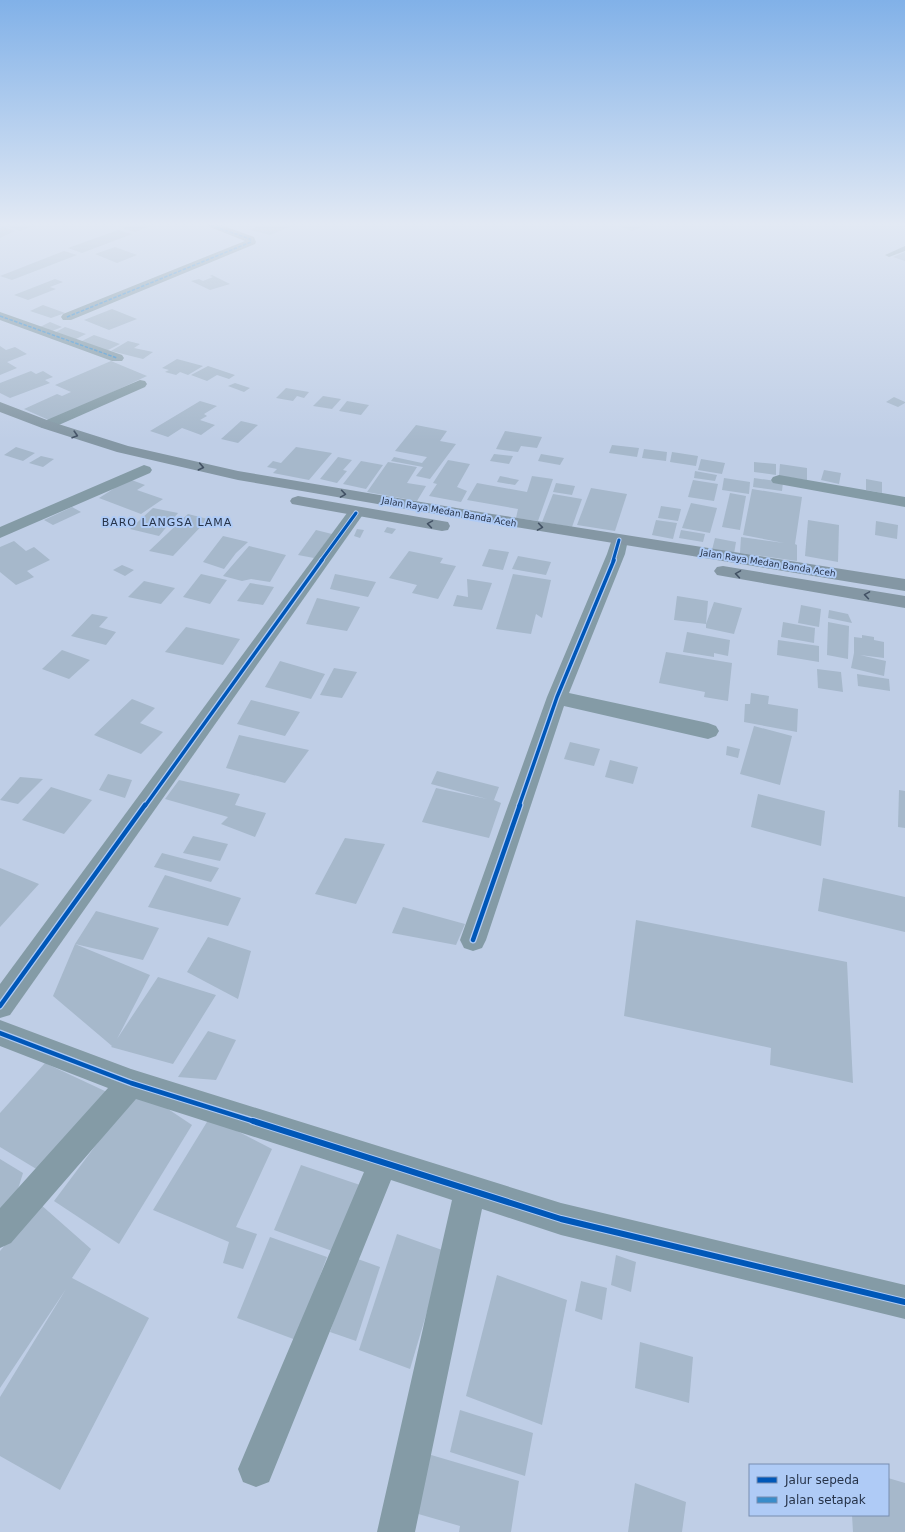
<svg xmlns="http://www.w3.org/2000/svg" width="905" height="1532" viewBox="0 0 905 1532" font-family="'DejaVu Sans',sans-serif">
	<rect width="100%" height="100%" fill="#bfcee6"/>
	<g fill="#a6b8cb">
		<path d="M5,225H35L20,231Z"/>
		<path d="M131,225H153L135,232L122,228Z"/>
		<path d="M260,225H294L270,235L250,230Z"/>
		<path d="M617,225H647L632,231Z"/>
		<path d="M4,227L15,231L0,238V228Z"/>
		<path d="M118,230L132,234L82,253L68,248Z"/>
		<path d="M115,247L137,255L117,263L95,254Z"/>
		<path d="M64,251L77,255L12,280L0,276Z"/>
		<path d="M905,252V261L893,257Z"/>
		<path d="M212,275L230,284L210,290L191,281L199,279L203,281L213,277L210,276Z"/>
		<path d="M55,279L63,282L50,287L56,289L28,300L14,295Z"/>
		<path d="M43,305L65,313L51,318L30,311Z"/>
		<path d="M112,309L137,319L109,330L84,320Z"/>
		<path d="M50,322L62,327L52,331L40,327Z"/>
		<path d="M65,327L86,334L74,340L54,333Z"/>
		<path d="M94,335L120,344L106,351L80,342Z"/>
		<path d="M128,341L140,344L134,348L153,352L143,359L111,351Z"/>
		<path d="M0,346L6,350L15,347L27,354L7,362L17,368L0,375Z"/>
		<path d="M177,359L203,366L188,375L180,372L176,375L165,372L169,370L162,368Z"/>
		<path d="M111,361L147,376L51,421L24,409L57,394L62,396L71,392L55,385Z"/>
		<path d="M208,366L235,375L229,379L217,375L207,381L191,375Z"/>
		<path d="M31,371L36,374L43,371L53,377L45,380L50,383L10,398L0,393V383Z"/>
		<path d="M235,383L250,388L244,392L228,386Z"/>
		<path d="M286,388L309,392L304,398L297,396L293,401L276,398Z"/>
		<path d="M323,396L341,399L332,409L313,406Z"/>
		<path d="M894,397L905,402V403L898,407L886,402Z"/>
		<path d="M200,401L217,406L204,414L207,416L200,420L215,425L201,435L182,428L168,437L150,431Z"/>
		<path d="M347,401L369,405L361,415L339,411Z"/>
		<path d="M241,421L258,425L238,443L221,439Z"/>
		<path d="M416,425L447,431L440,441L456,444L430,479L416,476L423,467L391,461L394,457L422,463L427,457L395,451Z"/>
		<path d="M505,431L542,437L537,448L521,446L518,452L496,449Z"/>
		<path d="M612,445L639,448L637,457L609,453Z"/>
		<path d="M16,447L35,453L23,461L4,455Z"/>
		<path d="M296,447L332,453L309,480L273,473L277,469L267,467L273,461L281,463Z"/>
		<path d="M644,449L667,452L666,461L642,458Z"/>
		<path d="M672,452L698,456L696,466L670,462Z"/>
		<path d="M494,454L513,456L509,464L490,461Z"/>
		<path d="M541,454L564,458L560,465L538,461Z"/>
		<path d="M41,456L54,459L43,467L29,463Z"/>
		<path d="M338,457L352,460L343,470L347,471L337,483L320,479Z"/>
		<path d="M701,459L725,463L722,474L698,470Z"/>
		<path d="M448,460L470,464L457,487L467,491L461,502L429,496L437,484L433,483Z"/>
		<path d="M361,461L383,465L366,489L343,484Z"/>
		<path d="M388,462L417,467L407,483L426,486L417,501L367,492Z"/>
		<path d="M754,462L776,464V475L754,472Z"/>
		<path d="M780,464L807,468V480L779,476Z"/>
		<path d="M824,470L841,473L839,484L821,480Z"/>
		<path d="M695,471L717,475L715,481L694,478Z"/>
		<path d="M500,476L519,480L515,485L497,482Z"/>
		<path d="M532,476L553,479L538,521L516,518L518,509L467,500L477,483L527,492Z"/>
		<path d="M724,478L750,482L749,494L722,490Z"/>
		<path d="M754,478L783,482L782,491L753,487Z"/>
		<path d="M129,479L145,485L137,490L163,499L141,514L99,498Z"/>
		<path d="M866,479L882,482V493L866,490Z"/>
		<path d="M693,480L718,484L714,501L688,497Z"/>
		<path d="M556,483L575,486L572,495L553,492Z"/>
		<path d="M591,488L627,494L615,531L577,525Z"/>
		<path d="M752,489L802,497L795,544L797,545V561L740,553L741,537L784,543L743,535Z"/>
		<path d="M730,493L746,496L740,530L722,527Z"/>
		<path d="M553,494L582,499L572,527L542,522Z"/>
		<path d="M691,503L717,508L710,533L682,528Z"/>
		<path d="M661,506L681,509L678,521L658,518Z"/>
		<path d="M72,507L81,512L53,525L44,520Z"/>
		<path d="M153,508L178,513L159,536L130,529Z"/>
		<path d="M188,514L208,519L173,556L149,551Z"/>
		<path d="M656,520L677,523L673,539L652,535Z"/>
		<path d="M808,520L839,525L838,562L805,556Z"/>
		<path d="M876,521L898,525L897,539L875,535Z"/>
		<path d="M387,527L396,529L392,534L384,532Z"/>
		<path d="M357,529L364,530L360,538L354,536Z"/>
		<path d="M316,530L332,534L314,558L298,555Z"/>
		<path d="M681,530L705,534L703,542L679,538Z"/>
		<path d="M223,536L248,542L236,553L224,569L203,562Z"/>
		<path d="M715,538L736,542L734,554L712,550Z"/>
		<path d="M14,541L26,551L34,547L50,560L27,571L34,577L16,585L0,572V547Z"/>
		<path d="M249,546L286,555L270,582L251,579L242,581L223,576Z"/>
		<path d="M489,549L509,552L503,570L482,566Z"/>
		<path d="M409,551L443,558L440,563L456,566L438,599L412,593L417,585L389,578Z"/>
		<path d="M518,556L551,562L546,575L512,569Z"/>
		<path d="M122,565L134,570L125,576L113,570Z"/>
		<path d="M201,574L227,580L210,604L183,597Z"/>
		<path d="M335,574L376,582L368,597L330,589Z"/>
		<path d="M513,574L551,580L542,618L536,614L531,634L496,629Z"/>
		<path d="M467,579L492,583L482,610L453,606L457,595L468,597Z"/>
		<path d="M144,581L175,588L161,604L128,597Z"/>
		<path d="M250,583L274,587L263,605L237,601Z"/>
		<path d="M677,596L708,601L706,624L714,602L742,608L734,634L706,628V624L674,620Z"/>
		<path d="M317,598L360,607L347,631L306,624Z"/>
		<path d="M801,605L821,609L819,627L798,623Z"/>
		<path d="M829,610L848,614L852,623L828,618Z"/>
		<path d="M92,614L108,617L99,627L116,632L106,645L71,636Z"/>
		<path d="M783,622L815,628L814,643L781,637Z"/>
		<path d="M828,622L849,626L848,659L827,655Z"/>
		<path d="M186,627L240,639L223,665L165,652Z"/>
		<path d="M687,632L730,640L728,656L714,653V657L683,652Z"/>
		<path d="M862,635L874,637V640L884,642V658L860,655L886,661L884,676L851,668L854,653V637L862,638Z"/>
		<path d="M778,640L819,646V662L777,655Z"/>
		<path d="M62,650L90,660L69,679L42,669Z"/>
		<path d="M666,652L732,663L728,701L704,697L705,692L659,683Z"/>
		<path d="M280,661L325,674L311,699L265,687Z"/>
		<path d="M334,668L357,672L342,698L320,695Z"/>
		<path d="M817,669L841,672L843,692L818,688Z"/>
		<path d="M857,674L889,679L890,691L858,686Z"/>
		<path d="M751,693L769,696L768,704L798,709L797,732L744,722L745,704H750Z"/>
		<path d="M132,699L155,708L140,723L163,732L141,754L94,735Z"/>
		<path d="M251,700L300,712L285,736L237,724Z"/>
		<path d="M754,726L792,736L780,785L740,774Z"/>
		<path d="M239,735L309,750L285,783L226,768Z"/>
		<path d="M570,742L600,749L594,766L564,759Z"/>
		<path d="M727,746L740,749L738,758L726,755Z"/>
		<path d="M610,760L638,767L633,784L605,777Z"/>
		<path d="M437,771L499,787L494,800L501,803L489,838L422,822L436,788L487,799L431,784Z"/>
		<path d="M108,774L132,780L125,798L99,790Z"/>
		<path d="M20,777L43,779L18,804L0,800Z"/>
		<path d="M179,780L240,794L235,805L266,813L255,837L221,824L228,817L165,799Z"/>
		<path d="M51,787L92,800L64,834L22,820Z"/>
		<path d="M899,790L905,791V828L898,827Z"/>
		<path d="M758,794L825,811L821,846L751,827Z"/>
		<path d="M193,836L228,844L220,861L183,853Z"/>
		<path d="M345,838L385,844L356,904L315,894Z"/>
		<path d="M162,853L219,868L211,882L154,867Z"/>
		<path d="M0,868L39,884L0,927Z"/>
		<path d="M165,875L241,898L228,926L148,907Z"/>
		<path d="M823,878L905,897V932L818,911Z"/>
		<path d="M403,907L465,924L456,945L392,933Z"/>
		<path d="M96,911L159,928L143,960L75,944L150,975L117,1039L158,977L216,995L173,1064L111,1047L112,1046L53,996L75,944Z"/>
		<path d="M636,920L847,962L853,1083L770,1065L771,1048L624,1016Z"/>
		<path d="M208,937L251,951L238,999L187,972Z"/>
		<path d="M208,1031L236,1040L216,1080L178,1077Z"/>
		<path d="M45,1063L107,1092L38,1170L0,1147V1113Z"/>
		<path d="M138,1089L192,1125L119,1244L54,1201Z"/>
		<path d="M210,1117L272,1149L236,1227L257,1234L243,1269L223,1263L229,1242L153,1210Z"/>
		<path d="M0,1159L23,1173L8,1221L0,1218Z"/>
		<path d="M301,1165L360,1185L335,1252L274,1230Z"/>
		<path d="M40,1204L91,1249L72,1278L149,1318L60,1490L0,1456V1397L66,1289L0,1388V1251Z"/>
		<path d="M397,1234L445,1251L410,1369L359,1350Z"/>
		<path d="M270,1237L327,1257L296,1340L237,1318Z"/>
		<path d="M616,1255L636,1262L631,1292L611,1285Z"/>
		<path d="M355,1258L380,1267L356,1341L330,1332Z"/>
		<path d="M497,1275L567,1300L542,1425L466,1396Z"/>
		<path d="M581,1281L607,1288L602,1320L575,1311Z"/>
		<path d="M640,1342L693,1357L689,1403L635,1388Z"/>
		<path d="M460,1410L533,1433L525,1476L450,1452Z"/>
		<path d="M421,1452L519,1481L511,1532H459L460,1526L408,1511Z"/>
		<path d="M888,1478L905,1483V1532H853L852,1515H888Z"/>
		<path d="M635,1483L686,1502L682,1532H628Z"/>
	</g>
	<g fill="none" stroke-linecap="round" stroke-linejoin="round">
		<path fill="#849ba6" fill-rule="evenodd" d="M905,246V251L889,257L885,255Z"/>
		<g fill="#849ba6" fill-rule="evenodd">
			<path d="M205,225H221L254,237L256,242L255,244L71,320H63L61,317L63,314L245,241Z"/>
			<path d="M0,312L122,355L124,358L122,361H112L0,320Z"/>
			<path d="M140,380L145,381L147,384L145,387L52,428H42L40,425L42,422Z"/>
			<path d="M144,465L150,467L152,470L150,473L0,538V527Z"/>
			<path d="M779,475L905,497V507L773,483L771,480L773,477Z"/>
			<path d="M356,508L362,509L364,513L10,1015L0,1018V984L350,509Z"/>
			<path d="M619,535L625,536L628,540L625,554L569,693L708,723L716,726L719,731L716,736L708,739L564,706L486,940L482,948L473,951L464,948L460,940L547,697L607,554L613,536Z"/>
			<path d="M0,1020L131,1069L561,1203L905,1285V1319L561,1235L482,1209L415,1532H377L452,1200L391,1180L269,1482L256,1487L243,1482L238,1469L364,1172L136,1099L11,1243L0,1248V1208L108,1088L0,1046Z"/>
		</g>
		<g fill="#8497a4" fill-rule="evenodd">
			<path d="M0,402L52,422L128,446L238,471L492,514L905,579V591L424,512L238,480L117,452L42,428L0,412Z"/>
			<path d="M298,496L442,521L448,522L450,526L448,530L442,531L292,504L290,501L292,498Z"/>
			<path d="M723,566L905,596V608L717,575L714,571L717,567Z"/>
		</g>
		<g stroke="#398cca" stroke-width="1.5" stroke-dasharray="3.5 1.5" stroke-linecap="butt">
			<path d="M0,316L117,358"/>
			<path d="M67,317L251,242L250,239L210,225"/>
		</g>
		<defs>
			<g id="cycleway-far3">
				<path d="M321,561L356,513"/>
				<path d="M613,561L619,540"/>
			</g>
			<g id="cycleway-far2">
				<path d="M145,806L322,560"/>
				<path d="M519,806L557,697L614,560"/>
			</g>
			<g id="cycleway-far1">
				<path d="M473,940L520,805"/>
				<path d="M0,1006L145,805"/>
				<path d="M0,1033L131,1083L256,1122"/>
			</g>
			<path id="cycleway" d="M253,1121L561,1219L905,1302"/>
		</defs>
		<use href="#cycleway-far3" stroke="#afcbf6" stroke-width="5"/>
		<use href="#cycleway-far2" stroke="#afcbf6" stroke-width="6"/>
		<use href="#cycleway-far1" stroke="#afcbf6" stroke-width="7"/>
		<use href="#cycleway" stroke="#afcbf6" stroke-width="8"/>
		<use href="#cycleway-far3" stroke="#0057b8" stroke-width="3"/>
		<use href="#cycleway-far2" stroke="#0057b8" stroke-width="3.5"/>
		<use href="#cycleway-far1" stroke="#0057b8" stroke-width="4.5"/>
		<use href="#cycleway" stroke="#0057b8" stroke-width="6"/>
	</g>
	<defs><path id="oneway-chevron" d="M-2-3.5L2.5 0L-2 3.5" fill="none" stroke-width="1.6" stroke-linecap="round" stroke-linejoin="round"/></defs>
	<g stroke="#425164">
		<use href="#oneway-chevron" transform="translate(75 435) rotate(17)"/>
		<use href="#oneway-chevron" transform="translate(201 467) rotate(12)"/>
		<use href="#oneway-chevron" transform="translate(343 494) rotate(9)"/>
		<use href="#oneway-chevron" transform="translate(430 524) rotate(-171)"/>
		<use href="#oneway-chevron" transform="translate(540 527) rotate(9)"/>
		<use href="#oneway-chevron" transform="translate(738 574) rotate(-171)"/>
		<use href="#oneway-chevron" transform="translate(867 595) rotate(-171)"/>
	</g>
	<linearGradient id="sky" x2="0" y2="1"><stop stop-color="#81b1e8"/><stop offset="0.51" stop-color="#e2e9f4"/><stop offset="1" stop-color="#e2e9f4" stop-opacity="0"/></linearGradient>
	<rect width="905" height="440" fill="url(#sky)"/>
	<g text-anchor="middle" stroke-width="4" stroke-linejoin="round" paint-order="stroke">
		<g font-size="9" fill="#263349" stroke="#afcbf6">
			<text transform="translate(449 512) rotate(10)" y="3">Jalan Raya Medan Banda Aceh</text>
			<text transform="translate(768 563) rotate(9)" y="3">Jalan Raya Medan Banda Aceh</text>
		</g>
		<g font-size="11" letter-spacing="1" fill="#263349" stroke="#afcbf6">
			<text x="167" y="526">BARO LANGSA LAMA</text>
		</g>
	</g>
	<rect x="749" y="1464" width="140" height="52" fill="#afcbf6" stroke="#788eb1"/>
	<rect x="757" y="1477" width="20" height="6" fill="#0057b8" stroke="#788eb1"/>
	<text x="785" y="1484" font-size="12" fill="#263349">Jalur sepeda</text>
	<rect x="757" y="1497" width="20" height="6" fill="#398cca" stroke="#788eb1"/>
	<text x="785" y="1504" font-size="12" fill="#263349">Jalan setapak</text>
</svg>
